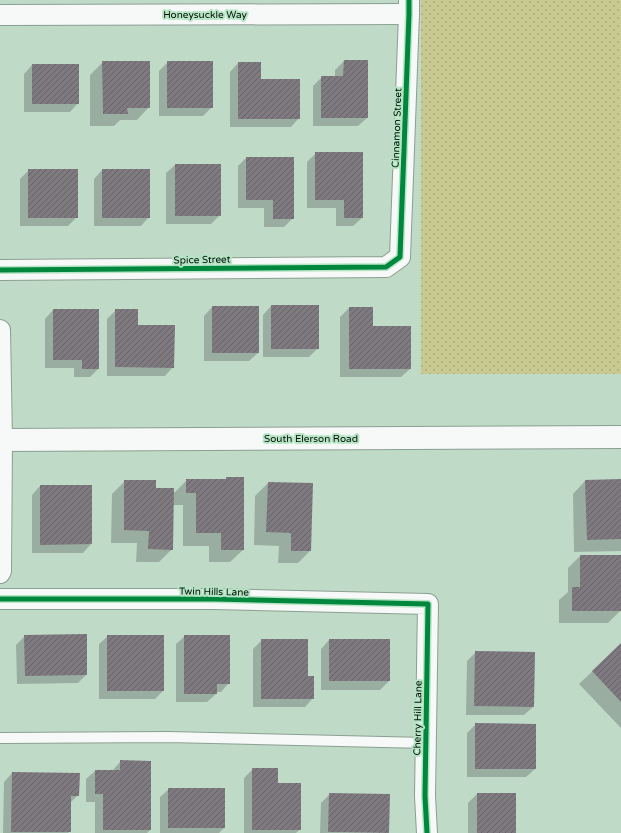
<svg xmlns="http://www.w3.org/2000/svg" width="621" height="833" viewBox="0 0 621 833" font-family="'Varela Round',sans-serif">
	<defs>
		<pattern id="park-dots" width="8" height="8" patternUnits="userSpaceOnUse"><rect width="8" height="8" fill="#c9c992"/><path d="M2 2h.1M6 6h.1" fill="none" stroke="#abab7c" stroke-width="1.8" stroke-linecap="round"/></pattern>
		<pattern id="building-hatch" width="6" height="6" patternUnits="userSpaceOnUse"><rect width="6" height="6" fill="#7f7980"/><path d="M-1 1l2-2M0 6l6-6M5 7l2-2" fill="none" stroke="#666267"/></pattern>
	</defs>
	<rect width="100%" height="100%" fill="#c0dac8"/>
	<rect fill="url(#park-dots)" x="421" y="0" width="200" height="374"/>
	<g fill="#0003">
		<path d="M344,61L367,118L358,126H313V86L322,77H335V70Z"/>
		<path d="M103,62L149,107L137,120H120L114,126H90V75Z"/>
		<path d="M168,62L212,107L203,116H159V71Z"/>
		<path d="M238,63L260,80L299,118L291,127H230V72Z"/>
		<path d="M32,65L78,103L70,112H24V74Z"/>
		<path d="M316,153L362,218L353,226H336V208H307V162Z"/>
		<path d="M246,158L293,218L284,227H264V208H238V166Z"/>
		<path d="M175,165L220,215L211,224H166V173Z"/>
		<path d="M29,170L77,217L68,226H20V179Z"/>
		<path d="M102,170L149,217L141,226H94V179Z"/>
		<path d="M271,306L318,348L309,357H263V315Z"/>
		<path d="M212,307L258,353L249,361H204V316Z"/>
		<path d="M349,308H372V327L410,369L401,377H340V317Z"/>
		<path d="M53,310L98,369L90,377H74V368H45V319Z"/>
		<path d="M116,310L137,326L173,367L165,376H107V319Z"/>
		<path d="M227,478L243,550L230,562H209V546H183V505H172V549L159,562H136L137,543H111L112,494L125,481L173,494L187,480H225Z"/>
		<path d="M621,480V551L574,552L573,494L585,481Z"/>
		<path d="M268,483L310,551L298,563H278L279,546L254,545L255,496Z"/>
		<path d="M40,486H91V544L83,553H32V495Z"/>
		<path d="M580,556H621V610L608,623H559V600L568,592V568Z"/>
		<path d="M25,636L86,675L78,683L17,684L16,645Z"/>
		<path d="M108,636L163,691L155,699H99V644Z"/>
		<path d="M185,636L229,683L221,692H216V694L207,702H176V644Z"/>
		<path d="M262,640L307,677L313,698L305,707H253V649Z"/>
		<path d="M329,640H389V681L380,690H321V649Z"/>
		<path d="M621,644V728L579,684Z"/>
		<path d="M476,652L533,707L524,715H466L467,661Z"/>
		<path d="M476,724L535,769L526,777H467V733Z"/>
		<path d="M121,761L150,830L147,833H95V802H86V779L95,771H112Z"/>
		<path d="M253,769L277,784L300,829L296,833H244V778Z"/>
		<path d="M12,773L78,795L70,803V831L68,833H3L4,782Z"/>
		<path d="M169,789L224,828L219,833H160V797Z"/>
		<path d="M330,794L388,832L320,833L321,803Z"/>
		<path d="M477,794L515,833H468V803Z"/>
	</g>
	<g fill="url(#building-hatch)">
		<path d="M344,60H368V118H321V76H343Z"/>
		<path d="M102,61H150V108H127L128,114H103Z"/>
		<rect x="167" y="61" width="46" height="47"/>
		<path d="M238,62H261V79H300V119H238Z"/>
		<rect x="32" y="64" width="47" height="40"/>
		<path d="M315,152H363V218H344V200H315Z"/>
		<path d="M246,157H294V219H273V200H246Z"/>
		<rect x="175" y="164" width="46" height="52"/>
		<rect x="28" y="169" width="50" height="49"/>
		<rect x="102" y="169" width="48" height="49"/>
		<rect x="271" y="305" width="48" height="44"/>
		<rect x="212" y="306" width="47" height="47"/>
		<path d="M349,307H373V326H411V369H349Z"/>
		<path d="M53,309H99V369H82V360H53Z"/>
		<path d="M115,309H138V325H175L174,368L115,367Z"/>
		<path d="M226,477H244V550H221V533H196V493H186V479H226Z"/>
		<path d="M621,479V539L587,540L585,480Z"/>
		<path d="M124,480H156V488H174L173,550L148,549L149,531L124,530Z"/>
		<path d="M268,482L313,483L311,551H291V533L266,532Z"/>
		<path d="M40,485H92V544L40,545Z"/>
		<path d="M580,555H621V611H572V587H580Z"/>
		<path d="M87,634V675L25,676L24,635Z"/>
		<rect x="107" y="635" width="57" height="56"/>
		<path d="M184,635H230V684H217V694H184Z"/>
		<path d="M261,639H308V676H314V699H261Z"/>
		<rect x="329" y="639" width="61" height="42"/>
		<path d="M621,643V702L592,671Z"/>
		<path d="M475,651L535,652L534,707L474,706Z"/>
		<path d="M475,723L536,724V769H475Z"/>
		<path d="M120,760L151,761V830H103V794H95V770H120Z"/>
		<path d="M252,768H278V783H301V830H252Z"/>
		<path d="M12,772L80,773L79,796H71V832H11Z"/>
		<rect x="168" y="788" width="57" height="40"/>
		<path d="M329,793L390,794L389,833L328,832Z"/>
		<rect x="477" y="793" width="39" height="40"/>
	</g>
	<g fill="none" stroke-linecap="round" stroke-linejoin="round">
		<defs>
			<path id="lane" d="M0,738L168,737L426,743"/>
			<g id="street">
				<path d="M0,15L409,14"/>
				<path d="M0,270L386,267L400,257L409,14V0"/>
				<path d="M0,330L2,440L1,571L0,573"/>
				<path d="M0,599H214L428,604L425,796L427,833"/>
			</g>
			<path id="secondary" d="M0,440L621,437"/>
		</defs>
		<use href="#lane" stroke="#8b9f92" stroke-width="12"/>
		<use href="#street" stroke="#8b9f92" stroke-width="22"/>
		<use href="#secondary" stroke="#8b9f92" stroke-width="24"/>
		<use href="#lane" stroke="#f6f9f7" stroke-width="10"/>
		<use href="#street" stroke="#f6f9f7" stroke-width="20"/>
		<use href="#secondary" stroke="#f6f9f7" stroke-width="22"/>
		<defs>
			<g id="cycleway">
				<path d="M0,270L386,267L400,257L409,14V0"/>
				<path d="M0,599H214L428,604L425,796L427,833"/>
			</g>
		</defs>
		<use href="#cycleway" stroke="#b6e4c5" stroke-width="8"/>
		<use href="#cycleway" stroke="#00873e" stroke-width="5"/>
	</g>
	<g text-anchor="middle" stroke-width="4" stroke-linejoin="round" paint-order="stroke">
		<g font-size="10" fill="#020f06" stroke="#b6e4c5">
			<text x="205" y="18">Honeysuckle Way</text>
			<text transform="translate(396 128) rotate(-88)" y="4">Cinnamon Street</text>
			<text transform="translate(202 259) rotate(-1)" y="4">Spice Street</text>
			<text x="311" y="442">South Elerson Road</text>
			<text transform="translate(214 591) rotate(1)" y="4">Twin Hills Lane</text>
			<text transform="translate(417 718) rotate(-89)" y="4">Cherry Hill Lane</text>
		</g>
	</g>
</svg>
